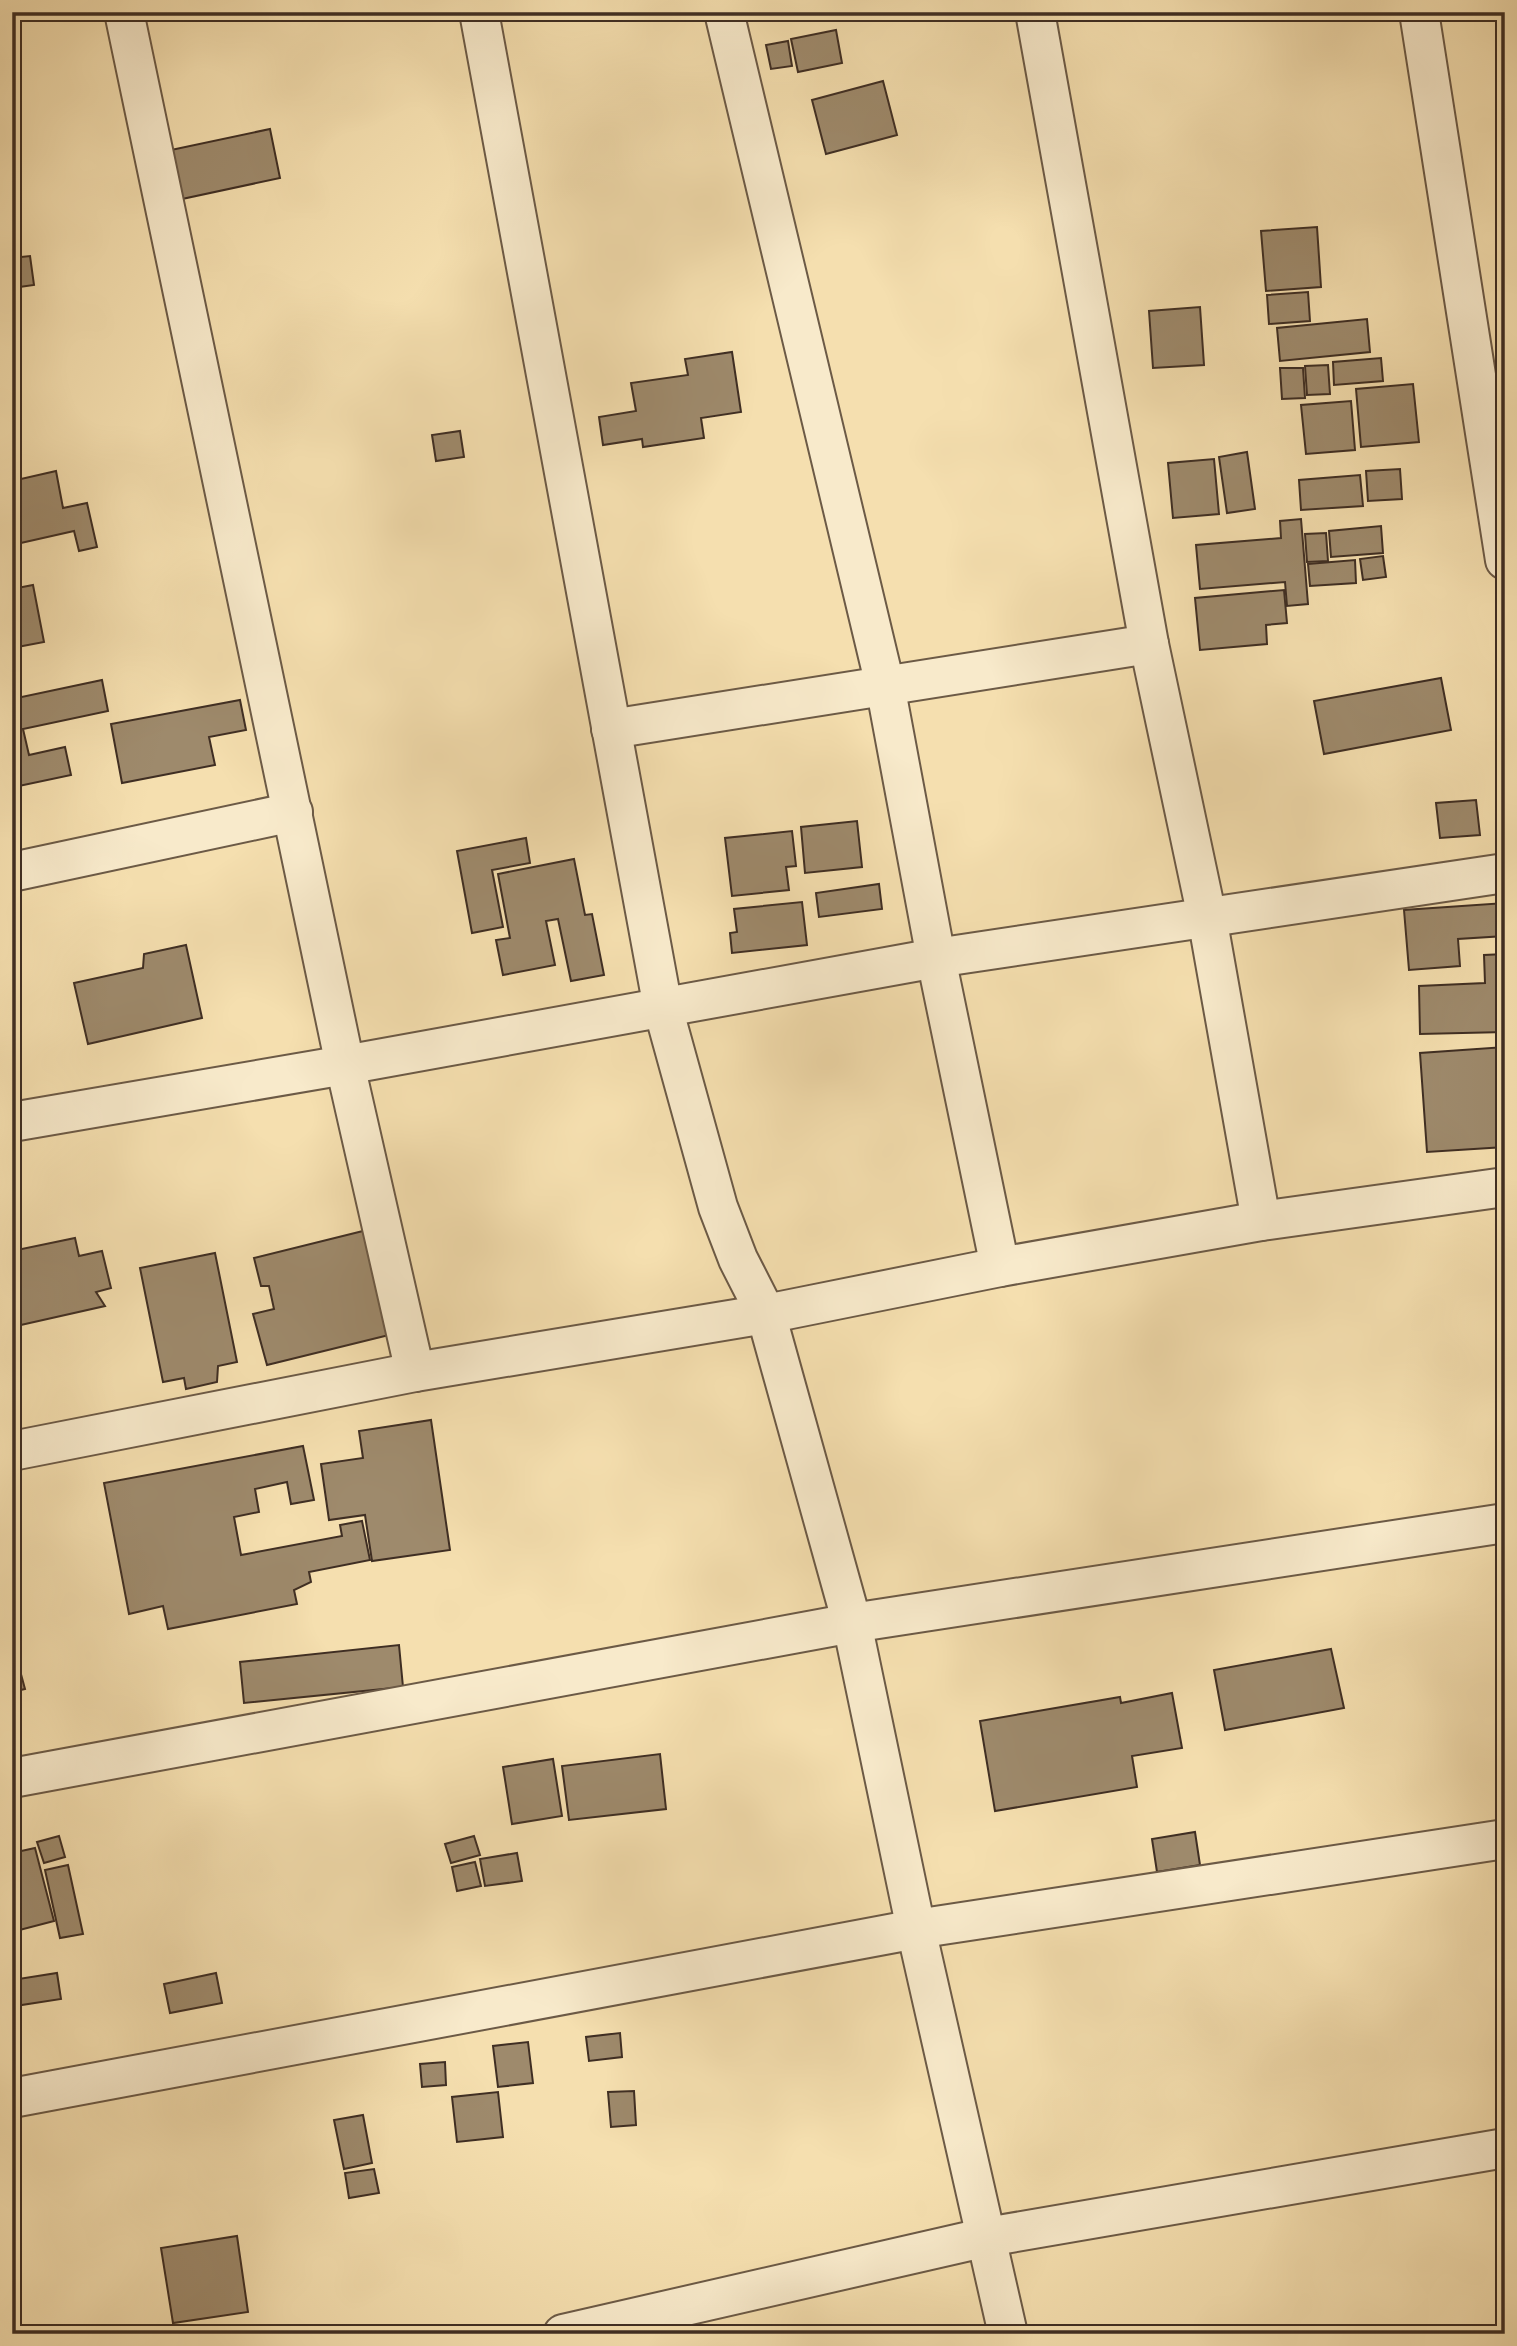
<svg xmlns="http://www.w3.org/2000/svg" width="1517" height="2346" viewBox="0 0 1517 2346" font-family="'Libre Bodoni',serif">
	<rect width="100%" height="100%" fill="#f5dfaf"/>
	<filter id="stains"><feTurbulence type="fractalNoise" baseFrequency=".00286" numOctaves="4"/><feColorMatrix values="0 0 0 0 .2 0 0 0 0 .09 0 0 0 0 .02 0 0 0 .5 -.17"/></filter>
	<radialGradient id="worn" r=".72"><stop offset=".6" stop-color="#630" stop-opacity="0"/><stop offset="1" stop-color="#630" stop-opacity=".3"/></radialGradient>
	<g fill="#9e8a6c" stroke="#3f2e23" stroke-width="2">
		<path d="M836,30L842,63L798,72L791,39Z"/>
		<path d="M788,41L792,66L771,69L766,45Z"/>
		<path d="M883,81L897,135L826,154L812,100Z"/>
		<path d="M270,129L280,178L182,199L171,150Z"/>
		<path d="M1317,227L1321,287L1266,291L1261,231Z"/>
		<path d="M30,256L34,285L12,288V258Z"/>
		<path d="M1308,292L1310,321L1269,324L1267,295Z"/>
		<path d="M1200,307L1204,365L1153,368L1149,311Z"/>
		<path d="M1367,319L1370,352L1280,361L1277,328Z"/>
		<path d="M732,352L741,412L701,418L704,438L643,447L642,439L603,445L599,417L636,411L631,383L688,375L685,359Z"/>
		<path d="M1381,358L1383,381L1334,385L1333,362Z"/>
		<path d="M1328,365L1330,394L1307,395L1305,366Z"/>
		<path d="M1280,368H1303L1305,398L1282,399Z"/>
		<path d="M1413,384L1419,442L1361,447L1356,389Z"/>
		<path d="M1351,401L1355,450L1306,454L1301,405Z"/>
		<path d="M460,431L464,457L436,461L432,435Z"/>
		<path d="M1247,452L1255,509L1227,513L1219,457Z"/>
		<path d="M1214,459L1219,514L1173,518L1168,463Z"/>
		<path d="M1400,469L1402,499L1368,501L1366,471Z"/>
		<path d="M56,471L63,508L87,503L97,547L79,551L74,531L12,545V481Z"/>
		<path d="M1360,475L1363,506L1301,510L1299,480Z"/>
		<path d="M1301,519L1308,604L1287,606L1285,582L1200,589L1196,545L1281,538L1280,521Z"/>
		<path d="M1381,526L1383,553L1331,557L1329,531Z"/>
		<path d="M1326,533L1328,561L1307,562L1305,534Z"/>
		<path d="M1383,556L1386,577L1363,580L1360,559Z"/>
		<path d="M1355,560L1356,583L1310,586L1308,564Z"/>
		<path d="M33,585L44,642L12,648V589Z"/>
		<path d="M1284,590L1287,623L1266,625L1267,644L1200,650L1195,598Z"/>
		<path d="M1441,678L1451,730L1324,754L1314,701Z"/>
		<path d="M102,680L108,711L23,729L29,755L65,747L71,775L14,787L18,802L12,803V699Z"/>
		<path d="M240,700L246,730L209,737L215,765L122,783L111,724Z"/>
		<path d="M1476,800L1480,835L1440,838L1436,803Z"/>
		<path d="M857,821L862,867L805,873L801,827Z"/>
		<path d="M792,831L796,866L786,867L789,890L732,896L725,838Z"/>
		<path d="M526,838L530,863L492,870L503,927L472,933L457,851Z"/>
		<path d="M574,859L585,915L592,914L604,975L571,981L558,919L546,921L555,965L503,975L496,940L510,938L498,874Z"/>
		<path d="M879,884L882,909L819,917L816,893Z"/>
		<path d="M802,902L807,945L732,953L730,933L737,932L734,909Z"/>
		<path d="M1505,903V936L1458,939L1460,966L1409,970L1404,910Z"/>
		<path d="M186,945L202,1018L88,1044L74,983L143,968L144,954Z"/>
		<path d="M1505,954V1032L1420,1034L1419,986L1485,983L1484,955Z"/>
		<path d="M1505,1047V1147L1427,1152L1420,1053Z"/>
		<path d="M367,1230L393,1334L267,1365L253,1314L274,1309L269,1286H261L254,1258Z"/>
		<path d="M75,1238L79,1256L102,1251L111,1288L96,1292L105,1306L12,1327V1251Z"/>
		<path d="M215,1253L237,1362L218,1366L217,1382L186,1389L184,1378L163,1382L140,1268Z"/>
		<path d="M431,1420L450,1550L372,1561L365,1515L329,1520L321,1464L363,1458L359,1431Z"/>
		<path d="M303,1446L314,1500L291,1504L287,1482L255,1489L259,1512L234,1517L241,1555L342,1536L340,1525L362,1521L370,1560L309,1572L311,1582L294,1590L297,1604L168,1629L163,1606L129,1614L104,1483Z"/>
		<path d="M12,1641L25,1689L12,1692Z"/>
		<path d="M399,1645L403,1687L244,1703L240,1662Z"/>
		<path d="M1331,1649L1344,1708L1225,1730L1214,1670Z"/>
		<path d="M1172,1693L1182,1748L1132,1756L1137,1787L995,1811L980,1721L1120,1697L1121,1703Z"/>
		<path d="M660,1754L666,1809L569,1820L562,1766Z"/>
		<path d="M553,1759L562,1816L512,1824L503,1767Z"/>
		<path d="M1195,1832L1200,1865L1157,1872L1152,1839Z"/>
		<path d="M59,1836L65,1857L44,1863L37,1842Z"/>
		<path d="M474,1836L480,1855L451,1863L445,1844Z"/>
		<path d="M35,1848L54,1921L12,1932V1853Z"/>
		<path d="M517,1853L522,1881L485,1886L480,1859Z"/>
		<path d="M475,1862L481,1886L457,1891L452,1867Z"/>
		<path d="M68,1865L83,1934L60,1938L45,1870Z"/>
		<path d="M57,1973L61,1999L15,2006L12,1980Z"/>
		<path d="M216,1973L222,2003L170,2013L164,1984Z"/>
		<path d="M620,2033L622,2057L589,2061L586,2037Z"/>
		<path d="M528,2042L533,2083L498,2087L493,2046Z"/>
		<path d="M445,2062L446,2085L422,2087L420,2064Z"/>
		<path d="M634,2091L636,2125L611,2127L608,2092Z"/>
		<path d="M498,2092L503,2137L457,2142L452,2097Z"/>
		<path d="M363,2115L372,2163L344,2169L334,2120Z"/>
		<path d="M374,2169L379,2193L349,2198L345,2173Z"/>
		<path d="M237,2236L248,2312L173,2323L161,2248Z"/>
	</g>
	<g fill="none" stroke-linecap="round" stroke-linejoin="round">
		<defs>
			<g id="minor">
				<path d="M124,12L345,1065L415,1372"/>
				<path d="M479,12L663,1008L718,1207L738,1259L766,1314L852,1623L916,1929L1008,2334"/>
				<path d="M724,12L885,685L936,958L1000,1267"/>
				<path d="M1035,12L1149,644L1207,917L1261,1221"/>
				<path d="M1419,12L1505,560"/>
				<path d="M611,729L1149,644"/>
				<path d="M12,872L293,812"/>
				<path d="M12,1122L345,1065L936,958L1505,873"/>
				<path d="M12,1451L415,1372L766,1314L1000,1267L1261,1221L1505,1187"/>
				<path d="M12,1778L852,1623L1505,1523"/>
				<path d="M12,2098L916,1929L1505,1839"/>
				<path d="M563,2334L987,2237L1505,2148"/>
			</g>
		</defs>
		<use href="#minor" stroke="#6c5a46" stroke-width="42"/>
		<use href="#minor" stroke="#f8eacb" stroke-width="38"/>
	</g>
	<rect width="1517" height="2346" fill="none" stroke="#f5dfaf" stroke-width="42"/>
	<rect x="14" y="14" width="1489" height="2318" fill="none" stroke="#3f2e23" stroke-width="3.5"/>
	<rect x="21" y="21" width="1475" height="2304" fill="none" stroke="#3f2e23" stroke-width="2"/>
	<rect width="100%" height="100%" filter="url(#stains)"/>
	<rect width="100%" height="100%" fill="url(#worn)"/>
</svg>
